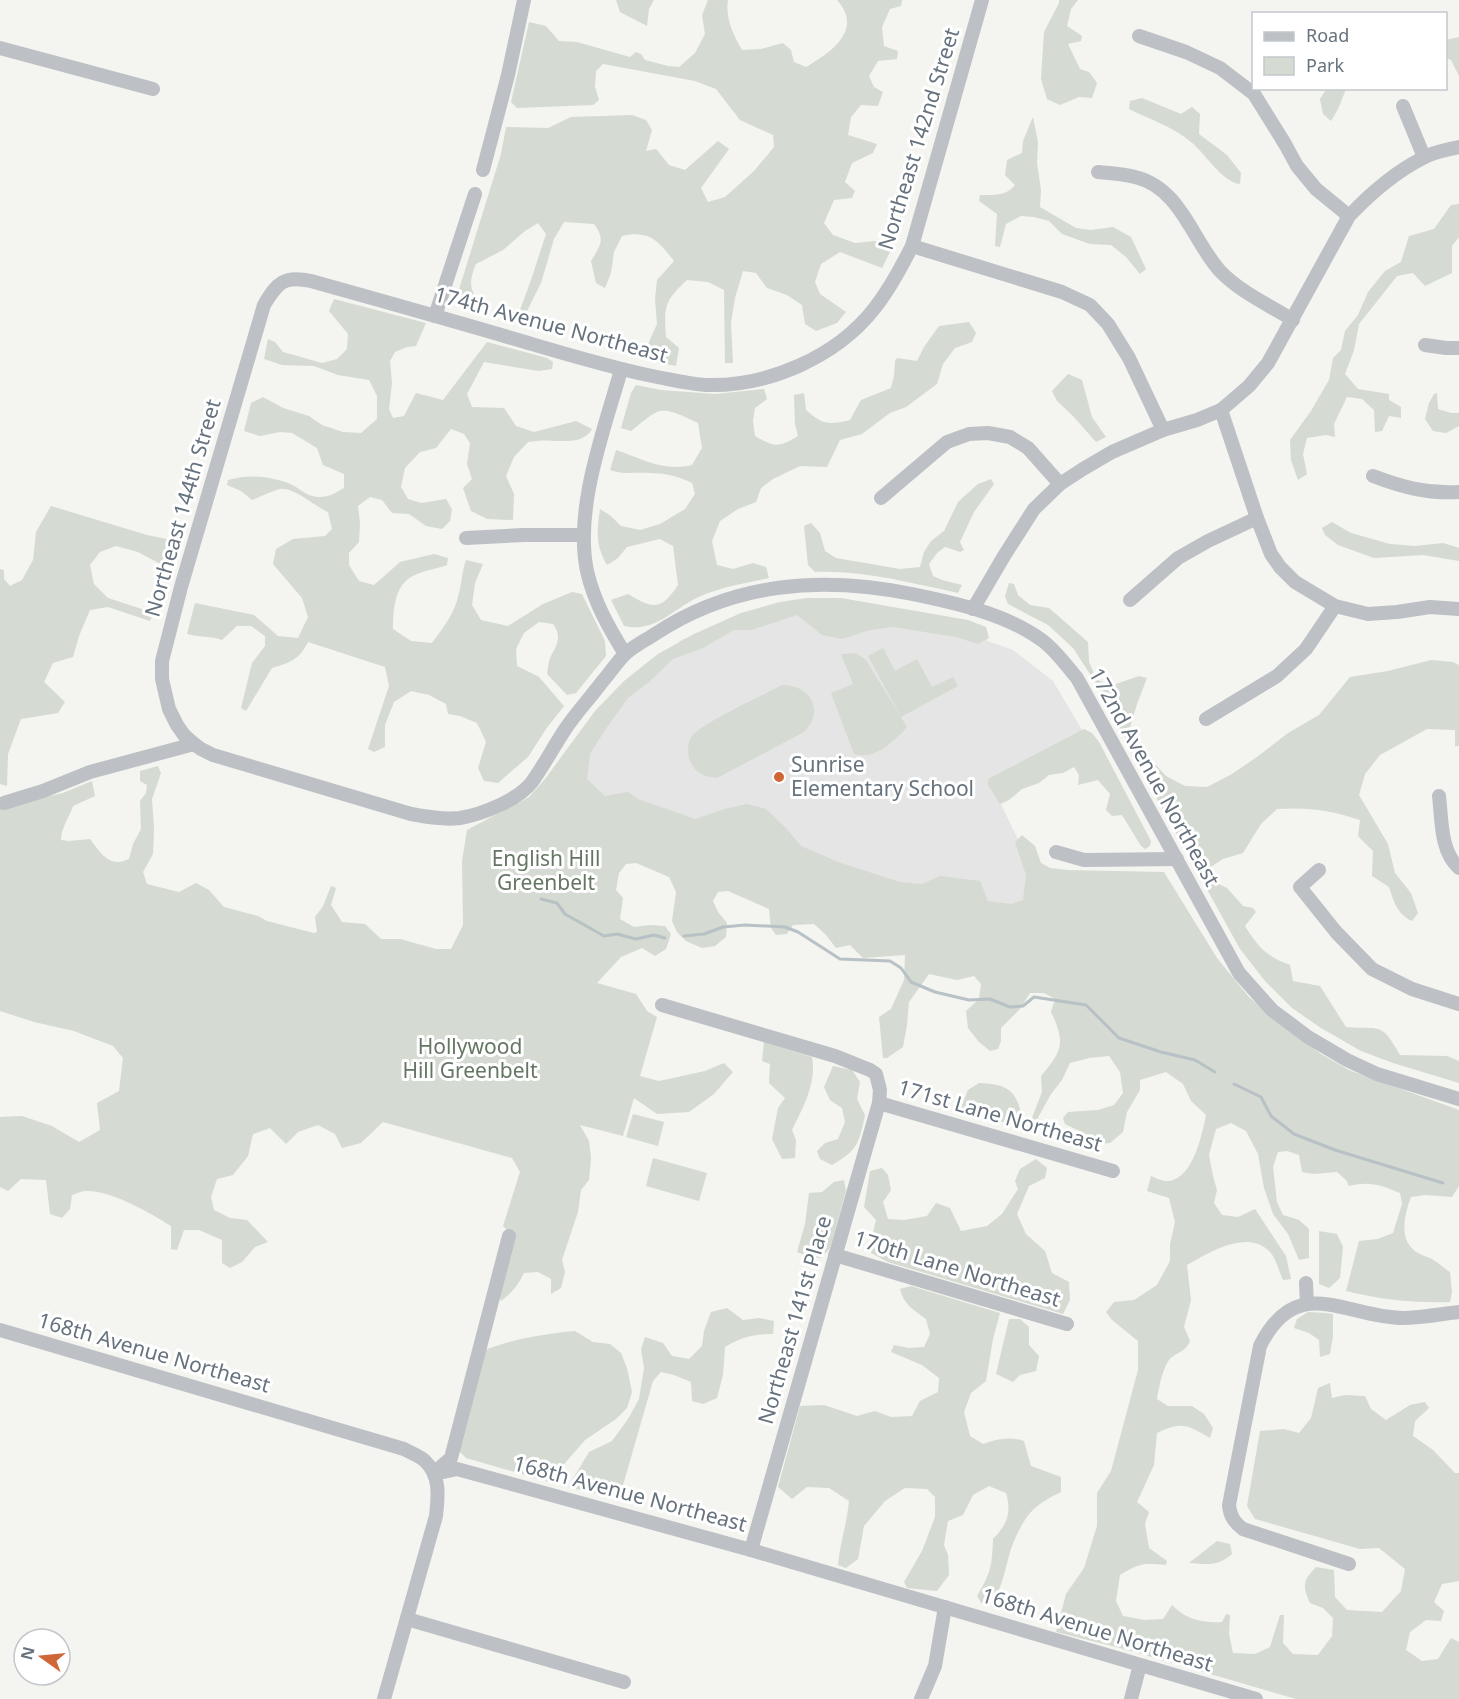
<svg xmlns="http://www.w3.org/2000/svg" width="1459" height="1699" viewBox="0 0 1459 1699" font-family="'Noto Sans',sans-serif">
	<rect width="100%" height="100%" fill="#f4f4f0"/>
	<path fill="#e4e5e4" d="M783,610L951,628L1013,650L1053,681L1085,735L992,786L1065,936L606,803L559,769L634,675L683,639L729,623Z"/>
	<g fill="#d5dad2">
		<path d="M616,0H654L649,9L647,26L620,12Z"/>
		<path d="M708,0H728C725,17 733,35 742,50L761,49L783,43L791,50L794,62L806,67C831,52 864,30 837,0H902L901,6L890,9L882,27L884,46L898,51L897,59L878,61L869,76L874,87L883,92L878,106L861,105L851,117L848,135L877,144L873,153L852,163L845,182L855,191L852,198L834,200L824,223L833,235L855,243L886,240L893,246L882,268L840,252L821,264L815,282L820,294L846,312L837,323L816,331L805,324L802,305L787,295L767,288L756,273L743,271L735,298L731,323L733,363H725L724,290L708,282L687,280C664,301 664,307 666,337L679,348L676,366L645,360L649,342L657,324L655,299L657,280L674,261C658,241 650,230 622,236L614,252L611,273L605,288L596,283L591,261C600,246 606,240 594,224L564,222L554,239L541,283L522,321L517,318L531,280L546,234L538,223L525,231L503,250L476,264C469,280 468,292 483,304L479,310L464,305L457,296L501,154L506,127L548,128L571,117L632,115L646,120L652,130L646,151L656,149L669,165L685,170L718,141L729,149L701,188L708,202L725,197L754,171L774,147L773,135L740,120L716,89L695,81L603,64L596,71L595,87L599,100L593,105L517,108L511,102L529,22L546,26L559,41L577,42L630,57L636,52L641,54L645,60L668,66L679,67L695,53L705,34L702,15Z"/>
		<path d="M1059,0H1078L1071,9L1067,26L1082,36L1081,41L1068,44L1080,69L1089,72L1097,83L1092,98L1079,97L1060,105L1047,99L1041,79L1044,32L1059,3Z"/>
		<path d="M1459,37V76L1451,60L1446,58V40Z"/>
		<path d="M1327,88L1346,89L1338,109L1331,121L1323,114L1320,99Z"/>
		<path d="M1142,98L1181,114L1192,107L1200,114L1199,134L1227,155L1241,173L1240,184C1223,183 1204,152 1191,142C1172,126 1151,120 1129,109L1130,101Z"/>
		<path d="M1033,117L1038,142L1037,163L1041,190L1040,207L1076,228L1091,230L1113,227L1131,237L1146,269L1140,274L1126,257L1111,245L1090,244L1062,234L1049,221L1034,217L1021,216L1006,224L1000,247L995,246L997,214L979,201L980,195C994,195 1007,196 1015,185L1005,175L1007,160L1022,153L1023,141Z"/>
		<path d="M1459,204V237L1452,246V273L1425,286L1413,273L1397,276L1359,324L1354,350L1345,374L1358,389L1389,394V400L1401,407V418L1389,416L1382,431L1375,432L1374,410L1362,399L1347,397L1334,424L1335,437L1326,435L1307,438L1303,454L1307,474L1298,480L1291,460L1290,440L1311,411L1329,380L1333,358L1341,350L1345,331L1358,315L1368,292L1385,271L1401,262L1409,236L1434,229L1451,205Z"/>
		<path d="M334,299L426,323L416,346L407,347L395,352L390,361L392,383L389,409L393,418L404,416L416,393L443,400L487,342L547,358L553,362L552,369L539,371L484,362L467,394L472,407L504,408L516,426L534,432L576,421L592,429C584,443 567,441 553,441C545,440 536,441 528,442L514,457L506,476L514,494L513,520L487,519L471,511L463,488L472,479L467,464L470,443L464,434L451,429L436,448L420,452L405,468L401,487L408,499L421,503L446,499L452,509L450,521L442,529L426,526L409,514L392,513L382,500L370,497L358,506L360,523L359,542L349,553V565L359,581L374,585L400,562L434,554L448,558L447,565C436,569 421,571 411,577C394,587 393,612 393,629L411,641L432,643C443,628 455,613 459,593C462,582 462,571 466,560L483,564L475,583L472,605L481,620L508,626L543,604L572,592L582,594L605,641L606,656L576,693L567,695L547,674C548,669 548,663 550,658C556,646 563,637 553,624L539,622L524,633L516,649L517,666L539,677L564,706L546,729L528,757L498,783L484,781L478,768L486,742L477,723L460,716L448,714L446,704L429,695L411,691L394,702L385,725V747L374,752L368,749L389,686L385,667L308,642C299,660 291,662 272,668L246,711L241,708L252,663L265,646V636L251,626H237L222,640C212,636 198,637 187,634L195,603L254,615L278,636L298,638L308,617L302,598L273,564L276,549L293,539L325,536L332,529L328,512C314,506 294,487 280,489C272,491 260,497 252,500L241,491L227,485L228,480C250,474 266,476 288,483C296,486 302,492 309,495C323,500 333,495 344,488V474L323,465L317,448L292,433L280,432L260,436L244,431L251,403L263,397L283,408L309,416L322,425L343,432L361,433L377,419V396L369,380L338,375L314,366L282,365L264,359L268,339L275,342L283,352L322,363L337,359L347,349L348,334L329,311Z"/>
		<path d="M969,322L976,333L972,342L955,348L943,364L937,384L906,407L890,413L862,434L840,440L827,467L800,466L773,479L761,488L756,502L738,509L720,521L712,541L717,565L733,569L753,563L766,567L769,578C746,583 722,587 701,596C673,608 657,633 624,626L611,600L628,594C653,609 661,611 678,585L673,546L660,539L627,547L618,558L607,565C595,544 597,532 600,509L611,516L621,526L640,530L660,524L685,509L695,494L692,483C678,476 665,473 649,473C635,472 624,475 610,470L616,450C643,459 663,472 692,465L702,448L698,423C687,418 672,409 660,411C651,413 638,426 631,431L621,428L631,393L636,385L661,390L715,394L764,389L767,399L755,408L753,421L755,436C774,447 779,448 798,436L795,424L794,395L804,393L806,410C823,425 828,425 850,420L861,400L891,388L894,376L895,361L897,358L917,361L924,347L939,326Z"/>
		<path d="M1068,374L1082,380L1092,417L1106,437L1096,442L1073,416L1057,401L1052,391Z"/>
		<path d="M1437,393L1438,409L1451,413H1459V426L1446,433L1433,431L1425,419L1429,403L1434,394Z"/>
		<path d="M991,479L994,484L974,512L960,542L964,550L960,552L945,547L937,553L929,564L933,576L942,580L962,585L958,593C911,583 863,570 815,572L808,565L804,526L811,523L820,533L825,551L836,558L900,569L920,567L924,552L931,541L944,531L958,502L978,484Z"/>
		<path d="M51,506L147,535L176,541L168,568L138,552L116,546L100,552L90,565L94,584L108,598L154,613L150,621L108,607L90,610L79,636L73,657L53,663L44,682L65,702L58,713L21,719L8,754L7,786L0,784V569L4,570V579L10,586L22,580L33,560L36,532Z"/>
		<path d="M1332,522L1351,533L1390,544L1415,546L1443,543L1459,548V561L1423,555L1374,558L1338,545L1325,535L1322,528Z"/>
		<path d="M1009,583L1014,584L1018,595L1030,605L1049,608L1088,642L1089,662L1097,680L1113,685L1139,676L1147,678L1137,704L1129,731L1143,751L1166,776L1185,786L1207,787L1232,774L1257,757L1288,733L1319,715L1350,677L1388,671L1431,660L1453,662L1459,665V746H1455V730L1427,729L1380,755L1365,774L1359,795L1388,844L1395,873L1411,893L1418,913L1412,921C1397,914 1394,902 1389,887L1372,876L1373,851L1358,836L1360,820C1329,810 1309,807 1277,809L1261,824L1243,853L1223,859L1209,868L1211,880L1227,888L1243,906L1253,908L1256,912L1245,926C1257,946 1267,957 1290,965L1293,981L1320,986L1346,1027C1381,1030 1381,1021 1400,1055L1447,1056L1459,1061V1083L1393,1063L1361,1051L1321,1028L1292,1008L1265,981L1240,949L1147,781L1101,691L1073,648L1048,625L1008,604L1005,596Z"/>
		<path d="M807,598H841L968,620L986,627L989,638L978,644L956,637L893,627L870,630L842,639L822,635L797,615L751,630H734L703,648L673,659L649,682L628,698L605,730L590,754L587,779L605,796L628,792L638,799L695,819L725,809L747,804L766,809L787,829L801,846L838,862L900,882L922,884L940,876L980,881L988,901L1011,904L1023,900L1026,875L1015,842L1022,835L1035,846L1041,863L1050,868L1068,870L1164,872L1217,958L1249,997L1277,1021L1321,1054L1349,1070L1459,1110V1186L1452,1197L1425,1195L1411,1197C1404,1215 1398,1242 1418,1253C1423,1256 1430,1257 1435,1261C1440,1264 1445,1269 1450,1272L1452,1292L1450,1302C1412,1303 1383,1300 1346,1291L1359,1241L1378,1239L1393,1233L1402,1204L1400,1193C1380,1185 1371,1181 1349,1186L1346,1180L1337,1172L1314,1174L1302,1172L1299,1155L1287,1151L1278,1152L1273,1167L1277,1202L1283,1215L1299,1220L1309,1229V1258L1299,1260L1288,1234L1273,1214L1264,1188L1258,1154L1246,1131L1231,1123L1216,1129L1209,1155L1213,1176L1217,1190L1214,1203L1222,1215L1238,1217L1255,1209L1286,1256L1291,1279L1283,1280C1279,1272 1276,1257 1269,1251C1246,1229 1209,1253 1187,1265L1191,1300L1184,1327L1190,1341C1186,1351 1180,1351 1172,1357C1163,1364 1159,1388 1157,1399L1168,1406H1192L1204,1414L1213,1428L1210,1438C1187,1425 1182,1421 1157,1433L1154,1465L1137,1502L1149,1512L1145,1524L1149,1548L1167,1561L1166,1565C1144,1563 1139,1563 1120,1575L1116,1601L1123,1616L1145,1620L1163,1619L1172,1605C1186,1620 1203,1623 1222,1622L1226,1614L1230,1615L1229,1634L1233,1653L1255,1654L1270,1647L1280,1615H1284L1283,1643L1293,1654L1318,1655L1332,1636L1333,1618L1323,1608L1310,1603C1302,1585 1303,1581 1316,1567L1334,1570L1335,1597L1347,1610L1382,1612L1401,1591L1405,1569L1379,1548L1360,1549L1255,1519L1247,1506L1260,1431L1284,1429L1299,1433L1311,1418L1318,1388L1330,1383L1332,1398L1345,1395L1365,1396L1371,1409L1386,1420L1410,1405L1425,1402L1429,1408L1415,1421L1413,1436L1433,1450L1455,1473H1459V1581L1442,1584L1434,1602L1444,1611L1441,1621L1426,1620L1410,1632L1406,1650L1422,1661L1438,1659L1451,1638L1459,1642V1699H1296L1124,1649L1056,1632L1066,1594L1084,1568L1097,1526V1493L1111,1471L1138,1370V1341L1112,1320L1106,1312L1114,1302L1134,1300L1157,1285L1170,1261V1244L1175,1222L1169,1198L1147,1191L1151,1176C1156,1178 1163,1182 1169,1181C1193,1178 1202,1135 1206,1115L1191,1101L1183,1084L1166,1072L1140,1080V1090L1127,1112L1123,1132L1110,1143L1098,1144L1092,1137L1065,1124L1063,1118L1068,1112L1098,1110L1114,1105L1123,1093L1120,1072L1109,1056L1089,1058L1070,1063L1062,1080L1051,1094L1034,1125L1030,1123L1042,1092L1041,1076C1062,1051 1066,1043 1051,1012L1055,999L1044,993H1030L1020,1009L1001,1028V1041L998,1049L990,1051L979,1042L968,1028L966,1011L979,999L981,984L974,976L957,980L929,974L909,1002L907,1025L903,1047L887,1058H883L879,1017L891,1009L904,980L905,955L863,958L850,945L836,948L826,935L814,924L793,925L787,934L776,935L771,928L769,909L728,891L718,892L713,901L718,912L727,923L726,937L715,946L702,948L686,941L677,932L672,921L676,892L669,877L636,863L626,864L619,873L616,890L623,898L620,919L634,927L650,925L665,926L671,934L666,949L655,956L642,948L621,957L597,983L636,994L647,1011L657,1017L640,1076L659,1081L705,1071L724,1063L733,1072L714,1094L689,1112L657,1114L634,1098L623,1136L580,1125L589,1141L591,1158L589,1180L581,1190L578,1212L562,1260L565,1272L561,1288L551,1294V1279L538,1272L524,1273C518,1285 512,1293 501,1301L499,1296L515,1239L503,1226L520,1172L512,1158L383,1122L361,1143L342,1148L335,1134L318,1125L298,1132L286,1144L270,1128L253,1134L248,1156L233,1175L217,1179L211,1197L214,1210L230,1218L247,1220L268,1242L255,1247L242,1262L230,1268L222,1263V1240L199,1230H184L177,1250L171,1249V1226C151,1213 109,1189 85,1191C81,1191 76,1194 72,1195L70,1209L62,1218L50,1214L46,1180L21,1179L8,1191L0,1187V1117L22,1116L52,1126L79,1142L100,1130L97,1103L119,1091L123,1058L113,1046L74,1031L34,1022L0,1011V807L63,793L92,781L95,796L73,806C69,818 61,828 61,840L69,841L90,839C96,847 106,863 118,862C122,862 125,860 129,859L133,844L141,829L140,801L146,793L147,785L140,781V771L158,766L161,773L152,799L154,829L153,854L143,872L147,884L179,892L196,883L209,890L224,907L258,916L267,921L314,933L317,932L315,917L323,906L331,886L336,888L331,905L342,922L365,924L381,939H400L436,949H451L463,925L462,861L467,830L529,797L545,779L595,711L624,681L658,654L694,634L741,613L780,602Z"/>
		<path d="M883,648L895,671L917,659L932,687L953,677L958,686L901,717L868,656Z"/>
		<path d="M856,653L866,660L907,727C893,742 876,760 854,754L831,693L853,684L841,654Z"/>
		<path d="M782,685C811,685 825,711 804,732L717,778C706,777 696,774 691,763C687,755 687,743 692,736C703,722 764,695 782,685Z"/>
		<path d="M1084,729L1092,733L1099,742L1151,841L1150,846L1145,849L1141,846L1122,815L1112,816L1106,810L1110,794L1098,780L1078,785L1079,775L1074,767L1063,773L1049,775L1039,783L1022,789L1009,800L1000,804L988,785V779Z"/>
		<path d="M764,1042L812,1057C817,1082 803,1108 792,1130L796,1140L795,1158L782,1159L772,1139L778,1108L785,1098L769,1083L770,1064L762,1061Z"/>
		<path d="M833,1066L852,1070L860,1082L857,1099L865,1115C859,1143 858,1150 832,1165L820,1159L817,1151L825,1143L838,1139L845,1122L842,1108L830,1100L824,1087Z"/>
		<path d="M979,1083C1004,1084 1016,1088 1021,1114L1013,1122H999L993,1111L975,1117L960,1109L968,1090Z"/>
		<path d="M633,1114L664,1122L658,1146L626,1137Z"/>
		<path d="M653,1158L707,1173L699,1201L646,1186Z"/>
		<path d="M1036,1159L1047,1168L1045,1178L1029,1186L1017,1214L1026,1234L1045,1251L1052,1273L1069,1282L1070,1300L1063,1314L888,1262L871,1253V1242L876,1220L864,1207L870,1171L882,1168L888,1175L891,1190L883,1202L888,1219L904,1220L927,1216L936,1203L950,1208L961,1231L987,1226L1002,1214L1018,1189L1015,1181L1020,1169Z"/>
		<path d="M844,1180L846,1191L830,1248L821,1258L809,1257L797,1252L805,1224L809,1193L822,1192L834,1182Z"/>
		<path d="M1319,1231L1337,1234L1343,1247L1340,1278L1329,1288L1319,1284Z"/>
		<path d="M911,1286L1000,1313L993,1339L986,1381L971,1393L964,1412L970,1436L983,1444C997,1439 1009,1436 1024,1441L1031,1466L1061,1477V1492C1051,1497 1041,1502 1033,1510C1023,1519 1012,1543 1009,1556C1004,1573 1003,1585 993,1601L982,1604L977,1596C991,1573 992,1565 993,1539C1007,1525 1012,1512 1006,1493L989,1486L973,1495L963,1515L948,1521L944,1545L948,1555L949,1575L937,1591L907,1588L904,1582L922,1551L935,1517V1497L927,1489L905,1488L885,1501L864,1526L858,1559L846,1568L838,1565C840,1543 847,1523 849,1501L829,1488L807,1487L792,1499L778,1487L800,1406L824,1405L857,1416L875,1411L891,1417L912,1416L920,1401L938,1392L939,1378L922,1365L891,1352L894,1345L909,1348L924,1347L930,1334L926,1319C915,1311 903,1304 900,1289Z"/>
		<path d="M727,1308L743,1320L759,1318L774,1321L773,1334C753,1334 742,1337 725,1347L723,1375L717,1398L703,1404L692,1401L691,1382L674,1375L661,1372L653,1381L619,1499L568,1487L589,1452L612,1441L628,1419L639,1399L644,1368L641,1349L645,1337L663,1343L672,1356L689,1359L702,1346L704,1331L711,1312Z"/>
		<path d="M1308,1312L1326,1313L1333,1314V1336L1330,1354L1320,1357L1319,1340L1309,1333L1294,1328L1297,1319Z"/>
		<path d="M1009,1319H1020L1029,1327V1345L1039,1356L1036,1371L1020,1375L1013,1382L996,1374Z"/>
		<path d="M575,1331L593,1342L610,1344L621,1353L627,1368L632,1392L627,1408L616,1419L585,1440L565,1463L553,1483L466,1458L458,1450L483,1351C511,1339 544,1334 575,1331Z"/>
		<path d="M1217,1541L1230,1544L1232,1554C1217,1567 1208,1564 1189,1563Z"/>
	</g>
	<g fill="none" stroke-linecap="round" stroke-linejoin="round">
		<g stroke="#b8c1c5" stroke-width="3">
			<path d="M541,899L557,903L565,914L604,936L617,934L636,939L654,935L665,938"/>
			<path d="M684,936L704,934L723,927L745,925L785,927L798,932L840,959L890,961L901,968L911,982L935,992L969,1000L990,999L1010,1007L1023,1006L1034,997L1086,1005L1119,1038L1161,1052L1195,1060L1215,1072"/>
			<path d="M1234,1084L1261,1097L1271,1116L1294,1134L1335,1150L1443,1183"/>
		</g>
		<g stroke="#bdc0c4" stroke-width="14">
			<path d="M1139,36L1186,52L1220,68L1254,94L1285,144L1297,166L1316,189L1349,216"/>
			<path d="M0,48L153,89"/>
			<path d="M1403,106L1424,157"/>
			<path d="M483,170L508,75L524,0"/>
			<path d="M1098,172C1110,173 1124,174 1135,177C1181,188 1192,240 1220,271C1240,292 1269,305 1293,320"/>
			<path d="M912,246L1062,292L1090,305L1108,324L1129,358L1163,430"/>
			<path d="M435,316L475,194"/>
			<path d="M1425,345L1446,348H1459"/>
			<path d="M621,370C604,430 574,509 587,571C594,602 609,628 625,654"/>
			<path d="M1221,410L1257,518L1271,554L1280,567L1295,582L1335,606L1368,614L1397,612L1430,607L1459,609"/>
			<path d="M1373,476C1402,487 1427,494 1459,492"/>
			<path d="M881,498L947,442L969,434L988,433L1010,437L1028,448L1060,484"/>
			<path d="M466,538L524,535H584"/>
			<path d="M1130,600L1178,558L1208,541L1257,518"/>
			<path d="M973,609L1004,556L1034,509L1060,484L1083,469L1112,452L1163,430L1197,420L1221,410L1249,386L1268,363L1349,216C1370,194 1395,172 1423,158C1433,152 1447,150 1459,147"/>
			<path d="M1206,719L1277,676L1306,649L1335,606"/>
			<path d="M194,744L184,735L177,725L169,709L162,679V661L181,587L264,305C277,283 284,275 311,281C382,301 454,321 525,342C569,355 612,368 657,377C673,380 690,384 706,385C768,387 836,357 874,309C889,290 901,268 912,246L982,0"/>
			<path d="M1439,796C1442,820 1440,851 1459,868"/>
			<path d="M4,803L43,791L90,772L194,744L201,749L213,755L411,814C427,817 444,820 460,818C483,814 518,800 532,782C544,765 554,746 566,728C577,712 590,698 602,682C610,673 617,662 625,654C634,646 646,640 655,634C734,582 821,576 912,594C956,603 1007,614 1043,641C1056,651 1066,665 1077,678L1239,973L1272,1010L1308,1037L1347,1060L1377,1074L1459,1099"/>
			<path d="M1056,852L1084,860L1177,859"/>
			<path d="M1319,870L1300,887L1336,932L1372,969L1412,989L1459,1004"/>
			<path d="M662,1005L835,1056L870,1070L876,1074L880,1090L879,1103L751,1550"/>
			<path d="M879,1103L1113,1171"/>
			<path d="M835,1255L1067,1324"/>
			<path d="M1306,1283L1307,1304"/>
			<path d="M0,1330L404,1449C411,1453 420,1456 425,1461C441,1476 438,1497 436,1516L384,1699"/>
			<path d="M435,1472L451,1458L509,1236"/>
			<path d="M434,1474L457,1469L751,1550L1256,1699"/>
			<path d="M1349,1564L1243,1529C1234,1522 1230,1516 1229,1505L1260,1346C1297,1272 1344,1317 1403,1318C1421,1318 1441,1314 1459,1312"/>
			<path d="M407,1619L624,1682"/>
			<path d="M921,1699L935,1666L945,1607"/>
			<path d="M1131,1699L1140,1665"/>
		</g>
	</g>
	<circle fill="#cf6636" stroke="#fff" stroke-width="2" cx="779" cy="777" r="6"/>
	<g text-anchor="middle" stroke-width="6" stroke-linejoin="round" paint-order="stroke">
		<g font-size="21" fill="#66727e" stroke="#fff">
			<text transform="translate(919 139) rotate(-73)" y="7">Northeast 142nd Street</text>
			<text transform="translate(551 325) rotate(15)" y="7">174th Avenue Northeast</text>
			<text transform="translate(183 508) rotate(-74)" y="7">Northeast 144th Street</text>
			<text transform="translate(1154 777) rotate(61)" y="7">172nd Avenue Northeast</text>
			<text transform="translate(1000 1116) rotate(16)" y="7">171st Lane Northeast</text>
			<text transform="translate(957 1269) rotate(17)" y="7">170th Lane Northeast</text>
			<text transform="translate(795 1320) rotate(-74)" y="7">Northeast 141st Place</text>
			<text transform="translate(154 1353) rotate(16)" y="7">168th Avenue Northeast</text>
			<text transform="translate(630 1494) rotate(15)" y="7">168th Avenue Northeast</text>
			<text transform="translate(1097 1630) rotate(17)" y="7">168th Avenue Northeast</text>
		</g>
		<g font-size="21" fill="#66727e" stroke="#fff" text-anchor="start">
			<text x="791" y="772">Sunrise<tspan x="791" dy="24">Elementary School</tspan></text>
		</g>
		<g font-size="21" fill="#667664" stroke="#fff">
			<text x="546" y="866">English Hill<tspan x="546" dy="24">Greenbelt</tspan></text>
			<text x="470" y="1054">Hollywood<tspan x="470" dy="24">Hill Greenbelt</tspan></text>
		</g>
	</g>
	<rect x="1252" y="12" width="195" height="78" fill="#ffffff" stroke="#c2c7cb" stroke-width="1.5"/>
	<rect x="1264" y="32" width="30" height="9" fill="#bdc0c4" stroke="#c2c7cb" stroke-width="1.5"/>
	<text x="1306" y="42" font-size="18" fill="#66727e">Road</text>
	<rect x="1264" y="57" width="30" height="18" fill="#d5dad2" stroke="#c2c7cb" stroke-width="1.5"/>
	<text x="1306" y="72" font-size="18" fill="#66727e">Park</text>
	<g transform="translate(42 1657) rotate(285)"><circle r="28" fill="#ffffff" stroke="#c2c7cb" stroke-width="1.5"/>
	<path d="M0-4.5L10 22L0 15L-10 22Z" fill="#cf6636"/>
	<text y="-9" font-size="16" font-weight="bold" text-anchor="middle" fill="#66727e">N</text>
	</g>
</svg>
